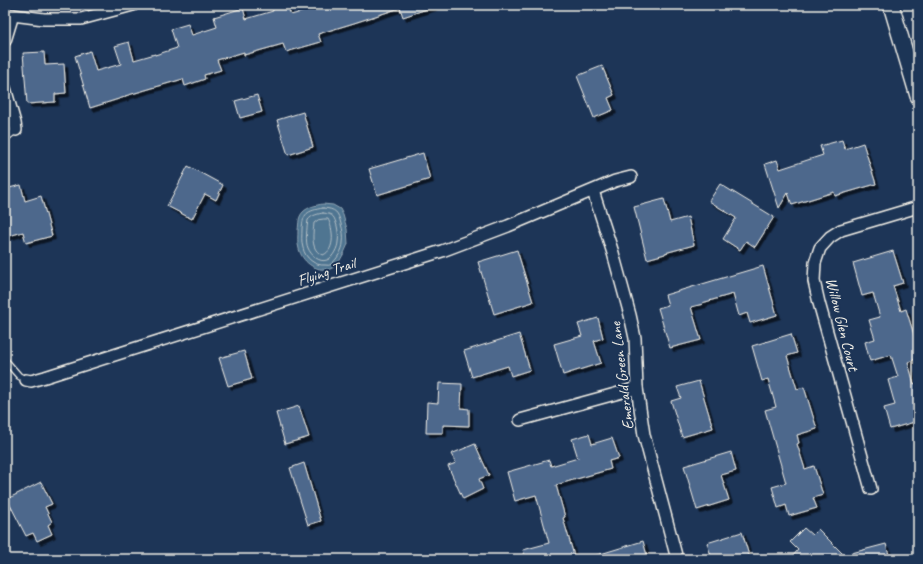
<svg xmlns="http://www.w3.org/2000/svg" width="923" height="564" viewBox="0 0 923 564" font-family="Caveat,sans-serif">
	<defs>
		<filter id="shadow"><feDropShadow dx="3.5" dy="3.5" stdDeviation="0" flood-color="#0009"/></filter>
	</defs>
	<rect width="100%" height="100%" fill="#1d3557"/>
	<filter id="ink" filterUnits="userSpaceOnUse"><feTurbulence type="fractalNoise" baseFrequency=".025" numOctaves="2"/><feDisplacementMap in="SourceGraphic" scale="8" xChannelSelector="R" yChannelSelector="G"/><feConvolveMatrix kernelMatrix="1 2 1 2 8 2 1 2 1" color-interpolation-filters="sRGB"/></filter>
	<g filter="url(#ink)">
		<path fill="#4f7491" stroke="#91a6b4" d="M323,204L333,205L340,209L343,215L347,229L348,244L344,253L339,262L334,267L328,270L327,269C314,271 302,261 299,249C297,243 298,236 298,230C299,223 298,217 303,212C308,207 316,205 323,204Z"/>
		<g fill="none" stroke-linecap="round" stroke-linejoin="round">
			<g stroke="#b2bfc5" stroke-width="1">
				<path d="M323,208C336,209 338,212 341,224C343,230 344,237 343,243C343,249 337,260 331,264C329,266 328,265 325,265C315,266 305,258 303,248C301,242 302,235 302,229C303,213 307,211 323,208Z"/>
				<path d="M323,213C334,214 334,217 337,226C338,231 339,237 338,242C338,247 333,258 327,260C319,263 311,255 308,248C305,242 307,227 308,220C312,215 318,214 323,213Z"/>
				<path d="M324,219H328C333,228 336,250 323,255C310,251 313,234 314,223L318,220Z"/>
			</g>
		</g>
		<g fill="#4d678c" stroke="#f4f1e8" filter="url(#shadow)">
			<path d="M272,5H287L291,15L315,8L314,5H433V7L403,17L400,8L354,23L318,34L321,42L286,52L283,44L244,55V52L217,60L221,70L204,75L205,79L185,86L183,79L125,96V97L90,108L75,56L90,51L96,71L121,64L115,46L129,42L134,60L155,54V55L177,48L171,29L188,24L192,35L217,27L214,17L243,8L246,19L273,11Z"/>
			<path d="M44,52L45,65L64,64L66,93L55,94V102L27,104L23,53Z"/>
			<path d="M602,66L614,95L608,98L613,110L594,118L577,76Z"/>
			<path d="M257,95L262,112L240,118L235,101Z"/>
			<path d="M303,112L313,147L288,155L277,120Z"/>
			<path d="M842,140L845,149L863,143L876,184L835,196L834,192L792,205L788,193L779,208L765,164L777,160L780,169L823,155L820,146Z"/>
			<path d="M423,153L430,179L377,195L369,169Z"/>
			<path d="M188,166L223,185L216,200L205,194L192,219L167,206Z"/>
			<path d="M720,184L774,217L755,247L746,241L740,250L723,239L736,218L709,201Z"/>
			<path d="M21,185L25,201L41,196L52,236L26,243L23,232L5,237V189Z"/>
			<path d="M664,199L670,222L688,217L694,245L665,253V254L647,259L634,207Z"/>
			<path d="M517,250L533,302L494,314L478,262Z"/>
			<path d="M893,251L903,283L893,286L901,311L906,309L915,338L918,337V358L908,362L914,384L918,382V421L890,429L884,408L895,405L888,380L898,377L891,355L870,361L865,342L875,339L869,320L880,317L873,293L862,296L853,263Z"/>
			<path d="M763,266L777,315L750,323L747,313L739,316L733,294L702,303L703,304L691,307L701,340L670,348L658,308L668,305L665,295Z"/>
			<path d="M598,318L603,338L594,341L601,363L563,375L554,344L582,336L578,324Z"/>
			<path d="M519,334L530,370L511,376L508,366L472,377L464,351Z"/>
			<path d="M791,334L797,353L787,356L797,389L804,387L817,429L797,435L799,443L797,444L805,469L814,466L823,495L813,498L817,508L789,516L786,505L778,508L772,487L786,483L765,410L776,407L768,379L762,381L752,346Z"/>
			<path d="M244,351L252,379L228,386L219,358Z"/>
			<path d="M699,381L713,428L682,437L671,401L681,398L677,387Z"/>
			<path d="M439,383L462,384L461,408L469,409V426L443,425V433H426L427,402L438,403Z"/>
			<path d="M299,406L309,437L285,444L276,413Z"/>
			<path d="M589,434L592,444L612,438L619,458L609,461L611,469L556,485L565,517L563,518L575,559H526L523,550L549,543L536,495L515,501L507,472L549,460L551,466L578,458L572,439Z"/>
			<path d="M475,444L489,475L479,479L483,489L463,499L448,466L456,463L451,454Z"/>
			<path d="M731,452L736,471L721,475L729,500L697,510L684,466Z"/>
			<path d="M304,463L321,521L308,525L290,468Z"/>
			<path d="M41,482L52,504L45,507L52,522L48,525L52,534L37,541L33,533L26,536L7,499Z"/>
			<path d="M804,528L812,535L818,529L844,555L886,544L890,559H790L798,550L790,542Z"/>
			<path d="M742,532L750,559H712L707,543Z"/>
			<path d="M643,541L648,559H595L594,556Z"/>
		</g>
		<g fill="none" stroke-linecap="round" stroke-linejoin="round">
			<defs>
				<g id="lane">
					<path d="M5,139L16,130"/>
					<path d="M5,360L19,376L26,380"/>
				</g>
				<g id="street">
					<path d="M5,14L44,19H81L133,5"/>
					<path d="M5,41L13,15"/>
					<path d="M5,88L15,123L16,130"/>
					<path d="M593,191L613,253L630,315L635,338L637,388L644,435L677,559"/>
					<path d="M26,380L31,381L45,377L442,251L508,226L615,181L631,177"/>
					<path d="M520,420L637,388"/>
					<path d="M871,489L819,303L814,281L815,263L820,248L830,237L841,230L918,207"/>
				</g>
				<path id="secondary" d="M891,5L918,96"/>
			</defs>
			<use href="#lane" stroke="#f4f1e8" stroke-width="8"/>
			<use href="#street" stroke="#f4f1e8" stroke-width="14"/>
			<use href="#secondary" stroke="#f4f1e8" stroke-width="18"/>
			<use href="#lane" stroke="#1d3557" stroke-width="5.5"/>
			<use href="#street" stroke="#1d3557" stroke-width="11"/>
			<use href="#secondary" stroke="#1d3557" stroke-width="15"/>
		</g>
	</g>
	<g text-anchor="middle" stroke-width="4" stroke-linejoin="round" paint-order="stroke">
		<g font-size="16" fill="#f4f1e8" stroke="#1d3557">
			<text transform="translate(326 271) rotate(-18)" y="6">Flying Trail</text>
			<text transform="translate(843 324) rotate(76)" y="6">Willow Glen Court</text>
			<text transform="translate(621 376) rotate(-97)" y="6">Emerald Green Lane</text>
		</g>
	</g>
	<rect width="923" height="564" fill="none" stroke="#1d3557" stroke-width="20"/>
	<rect x="10" y="10" width="903" height="544" fill="none" stroke="#f4f1e8" stroke-width="1.5" filter="url(#ink)"/>
</svg>
